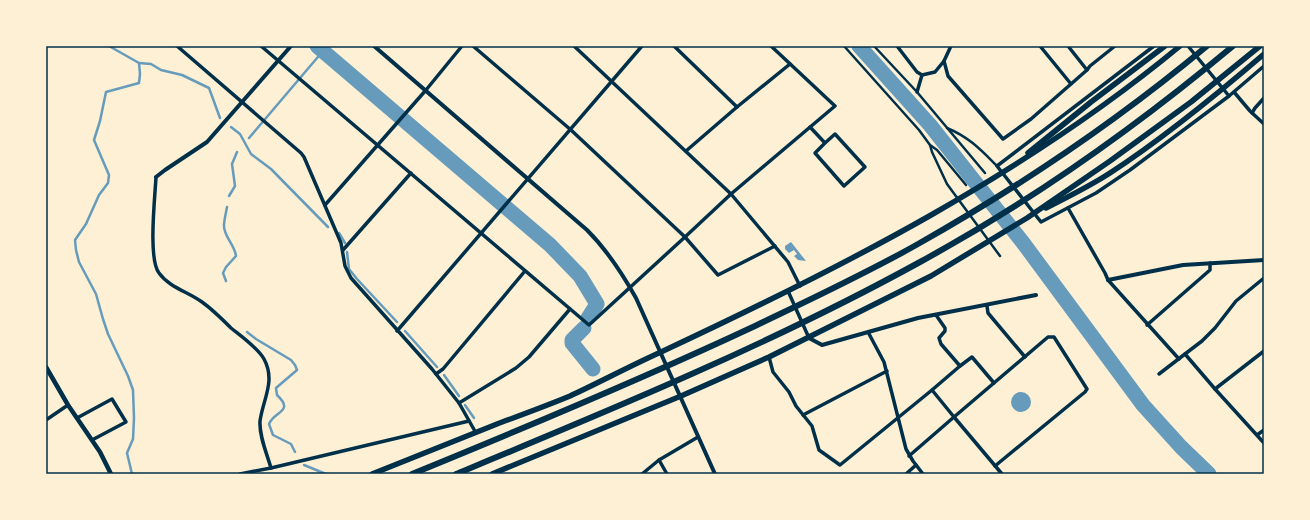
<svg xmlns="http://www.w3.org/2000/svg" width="1310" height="520" viewBox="0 0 1310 520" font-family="Helvetica,sans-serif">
	<rect width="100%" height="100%" fill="#fdf0d5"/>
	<g fill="#669bbc">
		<path d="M791,242L806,261L798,260L794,256L797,254L794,250L789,253L785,249V246Z"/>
		<circle cx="1021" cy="402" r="10"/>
	</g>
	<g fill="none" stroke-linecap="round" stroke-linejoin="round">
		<g stroke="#669bbc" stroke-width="2.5">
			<path d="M109,46L139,63L140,74L139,83L106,92L100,121L94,140L109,175L108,183L99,195L86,224L75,240L76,250L79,262L96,294L103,319L108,334L128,376L133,390L134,418L133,439L127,453L132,474"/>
			<path d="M139,63L151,64L161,70L182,75L209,88L220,118"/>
			<path d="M231,127L240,134L251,154L271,169L328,227"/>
			<path d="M249,138L323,51"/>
			<path d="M229,196L235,186L232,164L237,152"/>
			<path d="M339,233L345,243"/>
			<path d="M347,252L349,269L357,279L397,322"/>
			<path d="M226,281L223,273L226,267L236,256C235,245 224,237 224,226C224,220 226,213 227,207"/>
			<path d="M405,331L437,367"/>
			<path d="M247,332L256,339L291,360L295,365L297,370L276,388L277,395C295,412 274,411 269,424L273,435L291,444L295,452"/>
			<path d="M444,375L459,396"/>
			<path d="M465,405L474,418"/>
			<path d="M304,465L326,474"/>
		</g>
		<g stroke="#669bbc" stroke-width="15">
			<path d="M317,46L550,245L580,276L597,304L588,318"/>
			<path d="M859,46L930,125L1024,244L1143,405L1181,447L1209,474"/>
			<path d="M584,328L572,340V343L593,369"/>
		</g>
		<g stroke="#003049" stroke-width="2.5">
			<path d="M844,46L919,130L930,145L932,152L947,184L1000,256"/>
			<path d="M874,46L917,92L985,173"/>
			<path d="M947,128C969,137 981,150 997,166"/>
			<path d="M930,145L937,150L966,185"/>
		</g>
		<g stroke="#003049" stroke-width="3.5">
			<path d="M177,46L301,153L304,157L341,243L345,266L351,278L432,369L459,403L476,433"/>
			<path d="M261,46L589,325L685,237L731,194L835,106L771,46"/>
			<path d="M473,46L571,130L685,237L718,275L775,246"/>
			<path d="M574,46L731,194L788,262L800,286"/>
			<path d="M674,46L737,107"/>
			<path d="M897,46L917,72L922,75L935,72L944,61L951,46"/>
			<path d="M1040,46L1071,84"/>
			<path d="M1068,46L1087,70"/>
			<path d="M1154,46L997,166L1041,222L1096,193L1130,170L1229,96L1264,66"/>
			<path d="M1188,46L1229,96"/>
			<path d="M944,61L948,76L1003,139L1031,119L1087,70L1090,66L1115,46"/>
			<path d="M917,92L922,75"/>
			<path d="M1234,92L1250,111L1264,124"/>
			<path d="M1252,113L1255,108L1264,98"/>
			<path d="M810,127L825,143L835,134L865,167L844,186L815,153L825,143"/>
			<path d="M686,151L737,107L790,64"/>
			<path d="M156,177C155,197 148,259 159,273C169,287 188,292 202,302C212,309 222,319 231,328C241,336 258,348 264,359C276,381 263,399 260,421C259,436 267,454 271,468"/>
			<path d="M325,205L426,90L462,46"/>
			<path d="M1068,208L1105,273L1108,280L1179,359"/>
			<path d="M343,250L411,173"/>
			<path d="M788,291L809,338"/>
			<path d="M987,306L988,313L1025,357"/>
			<path d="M936,315L945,328V331L939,338L941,344L960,366"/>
			<path d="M1147,325L1210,270V263"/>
			<path d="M397,331L642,46"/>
			<path d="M868,332L884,362L906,449L913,461L923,474"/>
			<path d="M1185,354L1202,341L1215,328L1236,301L1264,278"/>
			<path d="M769,357L773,372L789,392L796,406L812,426L819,450L840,465L932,390L954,417L1048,337H1054L1087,389L1085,392L995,466"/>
			<path d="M436,374L443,369L525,271"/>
			<path d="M1159,374L1185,354L1215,389L1264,351"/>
			<path d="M1215,389L1264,443"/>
			<path d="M932,390L960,366L972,357L994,383"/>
			<path d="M459,403L516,368L529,357L570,309"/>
			<path d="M803,415L887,371"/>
			<path d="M77,418L112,399L126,422L92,440"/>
			<path d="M46,420L68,405"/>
			<path d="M1257,435L1264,430"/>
			<path d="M909,456L954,417L1002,474"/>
			<path d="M240,474L271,468L469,421"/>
			<path d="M642,474L659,460"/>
			<path d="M667,474L659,460L698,437"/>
			<path d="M906,474L916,465"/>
		</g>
		<g stroke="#003049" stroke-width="4">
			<path d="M374,46L587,230C607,250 622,273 636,298L715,474"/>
			<path d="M156,177L165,170L207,142L291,46"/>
			<path d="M1108,280L1183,265L1264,260"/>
			<path d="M809,338L822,345L918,318L1036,295"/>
		</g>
		<path stroke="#003049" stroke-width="4.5" d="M46,367L68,405L100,452L111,474"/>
		<g stroke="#003049" stroke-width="5.5">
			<path d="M1028,153L1091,102L1165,46"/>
			<path d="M1046,208C1068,197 1090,186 1110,173C1164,138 1215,96 1264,54"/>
			<path d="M372,474C414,457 455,441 497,424C521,415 546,406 570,396C600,382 630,366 661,352C843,267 1024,175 1180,46"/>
			<path d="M492,474L681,396L769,357L931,276L1027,218L1110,161L1191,102L1260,46"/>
		</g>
		<g stroke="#003049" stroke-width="6">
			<path d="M412,474C527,427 642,379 755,326C809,300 865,274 918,244C1019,187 1117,121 1207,46"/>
			<path d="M456,474C613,409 771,344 920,262C1032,201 1136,127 1233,46"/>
		</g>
	</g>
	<rect width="1310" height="520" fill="none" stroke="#fdf0d5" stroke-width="94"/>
	<rect x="47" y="47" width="1216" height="426" fill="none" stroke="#003049" stroke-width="1.5"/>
</svg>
